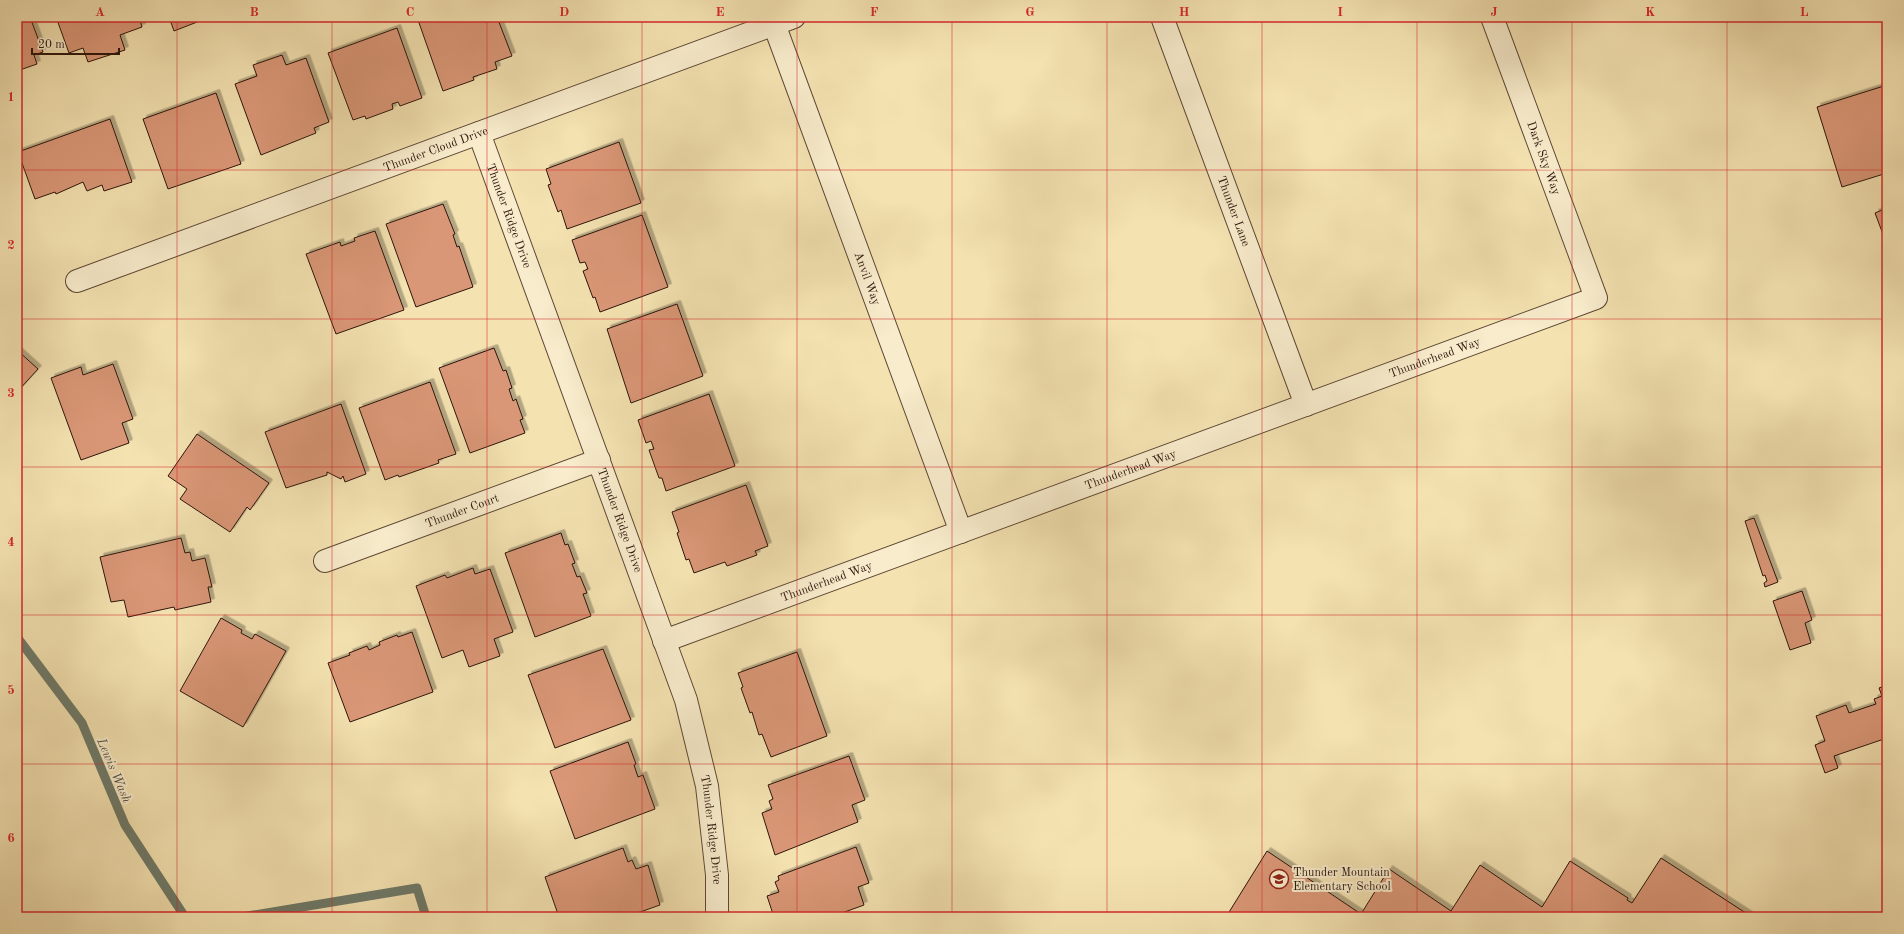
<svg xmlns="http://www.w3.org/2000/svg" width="1904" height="934" viewBox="0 0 1904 934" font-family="'Old Standard TT',serif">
	<defs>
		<filter id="shadow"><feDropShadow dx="3.5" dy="-3.5" stdDeviation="0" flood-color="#0004"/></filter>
	</defs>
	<rect width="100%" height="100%" fill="#f4e2b1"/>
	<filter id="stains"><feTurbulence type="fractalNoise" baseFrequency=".005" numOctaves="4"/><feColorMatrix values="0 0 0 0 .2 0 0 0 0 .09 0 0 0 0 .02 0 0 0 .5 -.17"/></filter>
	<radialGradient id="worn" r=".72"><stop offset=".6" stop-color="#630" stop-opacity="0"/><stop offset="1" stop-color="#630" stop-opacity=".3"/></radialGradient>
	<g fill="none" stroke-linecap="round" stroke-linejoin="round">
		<g stroke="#6f7a69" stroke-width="9">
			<path d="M17,637L82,723L125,825L185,917"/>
			<path d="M242,917L417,888L426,917"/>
		</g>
	</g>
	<g fill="#da9777" stroke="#2c150b" filter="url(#shadow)">
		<path d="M17,17H30L43,52L34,55L37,64L17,71Z"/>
		<path d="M56,17H139L142,27L120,35L125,50L88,62L83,48L69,53Z"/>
		<path d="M169,17H210L174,31Z"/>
		<path d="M425,17H497L512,56L495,62L497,69L473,77L474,80L443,91L418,20Z"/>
		<path d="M397,28L422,98L400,106L398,102L392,104L393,109L366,119L365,116L353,120L328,53Z"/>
		<path d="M282,55L286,65L306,58L329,122L314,128L316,133L261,155L235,84L257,76L253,65Z"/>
		<path d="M1887,85V173L1842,187L1817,107Z"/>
		<path d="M216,93L241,164L168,189L143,119Z"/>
		<path d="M110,119L132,182L104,191L102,185L87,191L83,182L56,194L55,192L35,199L18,152Z"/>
		<path d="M619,142L641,203L567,229L561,210L558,212L548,185L551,184L546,169Z"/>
		<path d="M443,204L455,234L453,235L457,247L459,246L473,287L416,307L386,224Z"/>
		<path d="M1887,208V245L1875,213Z"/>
		<path d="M642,215L668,287L600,312L595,297L593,298L583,271L588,269L585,262L580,263L572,240Z"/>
		<path d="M375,231L404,310L336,334L306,254L340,242L341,246L355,241L354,238Z"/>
		<path d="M677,304L703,376L631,403L607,329Z"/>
		<path d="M494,348L503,371L506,370L512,388L509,389L513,401L516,399L523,419L520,420L525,433L470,453L439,368Z"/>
		<path d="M17,350L38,369L17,392Z"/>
		<path d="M113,364L133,419L122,423L129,443L81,460L51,378L81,367L83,375Z"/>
		<path d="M430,382L456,454L438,460L439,463L399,477L398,475L385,480L359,408Z"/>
		<path d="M709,394L735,466L666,491L662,478H659L649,450L654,449L651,441L646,443L638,420Z"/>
		<path d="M341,404L366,474L345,482L343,476L341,479L327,472V475L286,488L265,432Z"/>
		<path d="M197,434L269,483L250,510L247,507L230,532L180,499L187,489L168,476Z"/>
		<path d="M746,485L768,546L755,551L757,555L727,566L725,562L694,573L689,559L686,560L677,533L679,532L672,512Z"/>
		<path d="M1754,518L1778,582L1765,587L1764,583L1767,581L1765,575L1763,576L1745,521Z"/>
		<path d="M561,533L565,545L568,544L575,563L572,564L577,577L580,576L587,593L583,594L591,616L535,637L505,553Z"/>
		<path d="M181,538L185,553L190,552L192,561L205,558L212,587H208L211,602L175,610L174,607L128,617L124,600L111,602L100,557Z"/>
		<path d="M473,568L475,574L490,569L513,632L494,639L500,656L469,667L463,650L442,658L416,586L445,575L447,578Z"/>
		<path d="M1802,591L1812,620L1805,623L1811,643L1790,650L1773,601Z"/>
		<path d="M221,618L242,630L241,633L252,639L255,634L286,651L243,727L180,691Z"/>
		<path d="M412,632L433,692L350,722L328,663L350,655L349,653L367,646L369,650L380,645L379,642L397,635L398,637Z"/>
		<path d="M603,649L631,720L555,748L528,675Z"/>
		<path d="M797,652L827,736L771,757L762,734L759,735L752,712L750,713L741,688L743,687L738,673Z"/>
		<path d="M1887,685V738L1834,756L1838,768L1825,773L1815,745L1825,741L1816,716L1846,705L1849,713L1876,704L1874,699L1882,696L1879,688Z"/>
		<path d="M628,742L636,764L634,765L638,777L643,775L655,809L575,839L550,771Z"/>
		<path d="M849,756L865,800L852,805L858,822L775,855L762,813L772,809L769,801L773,799L768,785Z"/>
		<path d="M856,847L869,883L858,887L864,905L831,917H774L767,896L779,892L775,882L779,880L778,876Z"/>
		<path d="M623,848L628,862L632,860L636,869L648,865L660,905L626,917H622L620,912L608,917H559L545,877Z"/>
		<path d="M1267,851L1361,914L1389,869L1451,911L1480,865L1542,907L1570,861L1628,898L1627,900L1632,903L1661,858L1752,917H1226Z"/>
	</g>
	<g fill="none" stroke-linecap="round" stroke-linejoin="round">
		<defs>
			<g id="street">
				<path id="s1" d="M1162,17L1306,405"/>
				<path id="s2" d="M774,24L961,532"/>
				<path id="s3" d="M479,133L686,700L707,786L717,875V917"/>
				<path id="s4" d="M77,281L794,17"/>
				<path id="s5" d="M325,561L599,460"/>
				<path id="s6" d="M664,641L1596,298L1492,17"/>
			</g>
		</defs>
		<use href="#street" stroke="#5e4834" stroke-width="24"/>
		<use href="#street" stroke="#f8eccc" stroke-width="22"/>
	</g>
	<path fill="none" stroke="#d62828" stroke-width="1" stroke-opacity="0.55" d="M177,17V917M332,17V917M487,17V917M642,17V917M797,17V917M952,17V917M1107,17V917M1262,17V917M1417,17V917M1572,17V917M1727,17V917M17,170H1887M17,319H1887M17,467H1887M17,615H1887M17,764H1887"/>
	<defs>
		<symbol id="school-ring" viewBox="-11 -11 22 22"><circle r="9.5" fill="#f8eccc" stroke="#8f2418" stroke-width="1.5"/><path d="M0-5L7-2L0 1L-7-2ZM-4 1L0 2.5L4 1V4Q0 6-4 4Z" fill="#8f2418"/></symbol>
	</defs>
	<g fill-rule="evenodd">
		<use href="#school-ring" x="1268" y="868" width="22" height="22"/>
	</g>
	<g text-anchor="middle" stroke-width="4" stroke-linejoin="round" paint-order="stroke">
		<g font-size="12" fill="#2c150b" stroke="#f8eccc">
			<text dy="4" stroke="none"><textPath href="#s4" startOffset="382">Thunder Cloud Drive</textPath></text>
			<text transform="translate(1544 158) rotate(70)" y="4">Dark Sky Way</text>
			<text dy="4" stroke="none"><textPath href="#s1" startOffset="207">Thunder Lane</textPath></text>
			<text dy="4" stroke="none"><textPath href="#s3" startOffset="88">Thunder Ridge Drive</textPath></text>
			<text dy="4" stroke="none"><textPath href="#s2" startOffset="271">Anvil Way</textPath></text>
			<text dy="4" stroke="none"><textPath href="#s6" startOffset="821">Thunderhead Way</textPath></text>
			<text dy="4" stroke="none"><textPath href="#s6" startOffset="497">Thunderhead Way</textPath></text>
			<text dy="4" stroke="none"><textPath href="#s5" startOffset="146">Thunder Court</textPath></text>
			<text dy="4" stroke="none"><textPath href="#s3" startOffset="412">Thunder Ridge Drive</textPath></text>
			<text dy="4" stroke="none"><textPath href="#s6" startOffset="173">Thunderhead Way</textPath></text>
			<text dy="4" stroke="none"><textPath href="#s3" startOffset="736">Thunder Ridge Drive</textPath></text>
		</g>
		<g font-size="12" fill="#2c150b" stroke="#f8eccc" text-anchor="start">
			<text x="1293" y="876">Thunder Mountain<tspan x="1293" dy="14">Elementary School</tspan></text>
		</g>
		<g font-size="13" font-style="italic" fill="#535042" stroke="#f8eccc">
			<text transform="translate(115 770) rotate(67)" y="5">Lewis Wash</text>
		</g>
	</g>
	<rect width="1904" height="934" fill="none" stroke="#f4e2b1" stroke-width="44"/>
	<path d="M32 48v6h87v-6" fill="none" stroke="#2c150b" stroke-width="2"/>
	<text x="38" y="48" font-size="12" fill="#2c150b" stroke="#f8eccc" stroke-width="3" paint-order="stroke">20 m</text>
	<rect x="22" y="22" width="1860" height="890" fill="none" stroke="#d62828" stroke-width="1.5"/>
	<g font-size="13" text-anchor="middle" font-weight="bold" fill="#d62828">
		<text x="100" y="16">A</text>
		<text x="254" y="16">B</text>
		<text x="410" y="16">C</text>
		<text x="564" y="16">D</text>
		<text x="720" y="16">E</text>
		<text x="874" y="16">F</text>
		<text x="1030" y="16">G</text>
		<text x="1184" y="16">H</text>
		<text x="1340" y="16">I</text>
		<text x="1494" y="16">J</text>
		<text x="1650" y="16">K</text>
		<text x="1804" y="16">L</text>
		<text x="11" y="101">1</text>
		<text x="11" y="249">2</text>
		<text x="11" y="397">3</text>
		<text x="11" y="546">4</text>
		<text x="11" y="694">5</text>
		<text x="11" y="842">6</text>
	</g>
	<rect width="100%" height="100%" filter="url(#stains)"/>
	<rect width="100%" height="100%" fill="url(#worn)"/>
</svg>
